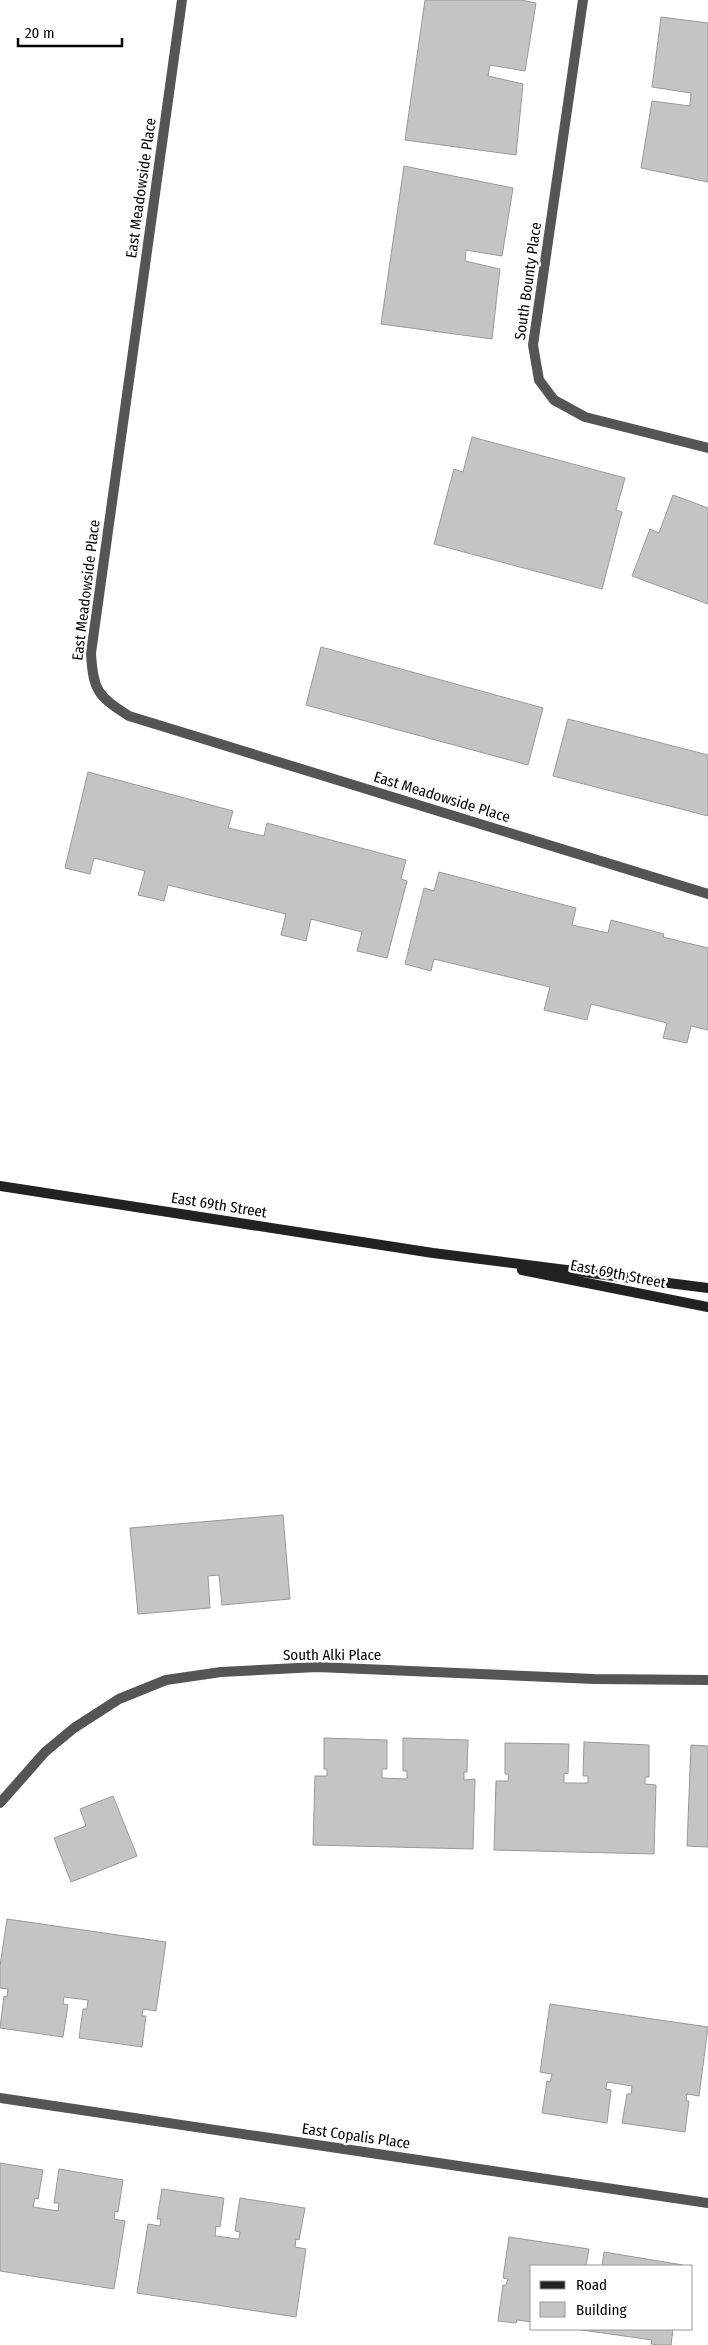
<svg xmlns="http://www.w3.org/2000/svg" width="708" height="2345" viewBox="0 0 708 2345" font-family="'Fira Sans Condensed',sans-serif">
	<rect width="100%" height="100%" fill="#fff"/>
	<g fill="#c4c4c4" stroke="#999">
		<path d="M425,0H521L536,3L525,71L490,65L488,76L523,84L516,155L405,140Z"/>
		<path d="M661,17L708,23V182L641,168L652,101L690,106L691,93L652,87Z"/>
		<path d="M404,166L513,188L502,256L466,250L465,261L500,269L492,339L381,324Z"/>
		<path d="M472,437L625,478L616,510L622,512L602,589L434,544L454,469L463,472Z"/>
		<path d="M673,495L708,508V604L632,576L650,529L659,533Z"/>
		<path d="M321,647L543,708L528,765L306,705Z"/>
		<path d="M568,719L708,755V816L553,776Z"/>
		<path d="M88,772L233,811L228,828L264,836L267,823L406,860L401,879L407,881L387,958L357,951L362,932L311,919L306,941L281,935L286,914L168,885L164,901L138,895L145,871L94,858L90,874L65,868Z"/>
		<path d="M439,872L576,908L572,925L608,933L611,920L664,934L663,937L708,948V1030L691,1026L687,1043L663,1038L667,1023L591,1004L587,1020L544,1010L550,987L434,959L431,971L405,964L424,888L434,891Z"/>
		<path d="M283,1515L290,1599L222,1605L219,1575L208,1576L210,1608L138,1614L130,1528Z"/>
		<path d="M324,1738L387,1740V1769H382V1778L407,1779V1771H403V1738L468,1740L467,1772H464V1780L475,1779L473,1849L313,1845L315,1776H327V1769H324Z"/>
		<path d="M584,1742L649,1745V1777H645V1784L656,1785L654,1854L494,1850L496,1781H508L509,1774H505V1743L569,1744L568,1774L564,1773V1783H588V1776H583Z"/>
		<path d="M691,1745L708,1746V1847L687,1846Z"/>
		<path d="M113,1796L137,1856L71,1882L54,1838L86,1826L80,1809Z"/>
		<path d="M7,1919L166,1942L156,2011L143,2009L142,2016H146L142,2047L79,2038L83,2009H87L88,2000L64,1997L63,2004L68,2005L63,2037L0,2028L4,1996L7,1997L8,1989L0,1988V1966Z"/>
		<path d="M550,2004L708,2027L699,2096L687,2094L686,2101H689L685,2132L622,2123L627,2094H631L632,2086L607,2082L606,2089L611,2090L607,2123L542,2113L547,2081L550,2082L552,2074L540,2072Z"/>
		<path d="M0,2163L43,2170L38,2199L35,2198L33,2207L58,2211L59,2203H54L59,2169L123,2180L118,2212L115,2211L114,2219L125,2221L114,2289L0,2271Z"/>
		<path d="M162,2189L224,2198L220,2227L216,2226L215,2236L239,2239L240,2232L235,2231L240,2198L305,2208L299,2240L296,2239L295,2247L306,2249L296,2317L137,2293L148,2224L160,2226L161,2219H157Z"/>
		<path d="M509,2237L589,2249L586,2266H532V2322L517,2320L516,2323L498,2321L503,2285H506L508,2279L503,2278Z"/>
		<path d="M604,2252L683,2265V2266H602Z"/>
		<path d="M575,2329H673L671,2345H660L651,2344L652,2340Z"/>
	</g>
	<g fill="none" stroke-linecap="round" stroke-linejoin="round">
		<g stroke="#555" stroke-width="10">
			<path d="M182,0L91,653C93,691 98,696 129,716L708,894"/>
			<path d="M583,0L533,345L539,380L554,400L585,417L708,448"/>
			<path d="M0,1803L45,1752L74,1728L119,1699L166,1680L221,1672L317,1667L594,1679L708,1680"/>
			<path d="M0,2098L708,2203"/>
		</g>
		<g stroke="#222" stroke-width="10">
			<path d="M0,1186L433,1253L708,1288"/>
			<path d="M522,1270L708,1307"/>
		</g>
	</g>
	<g text-anchor="middle" stroke-width="5" stroke-linejoin="round" paint-order="stroke">
		<g font-size="15" fill="#000" stroke="#fff">
			<text transform="translate(141 188) rotate(-82)" y="5">East Meadowside Place</text>
			<text transform="translate(528 281) rotate(-82)" y="5">South Bounty Place</text>
			<text transform="translate(86 590) rotate(-83)" y="5">East Meadowside Place</text>
			<text transform="translate(442 797) rotate(17)" y="5">East Meadowside Place</text>
			<text transform="translate(219 1205) rotate(9)" y="5">East 69th Street</text>
			<text transform="translate(618 1274) rotate(11)" y="5">East 69th Street</text>
			<text x="332" y="1660">South Alki Place</text>
			<text transform="translate(356 2136) rotate(8)" y="5">East Copalis Place</text>
		</g>
	</g>
	<rect x="530" y="2265" width="162" height="65" fill="#ffffff" stroke="#999999"/>
	<rect x="540" y="2281" width="25" height="8" fill="#222222" stroke="#999999"/>
	<text x="576" y="2290" font-size="15" fill="#000000">Road</text>
	<rect x="540" y="2302" width="25" height="15" fill="#c4c4c4" stroke="#999999"/>
	<text x="576" y="2315" font-size="15" fill="#000000">Building</text>
	<path d="M18 38v8h104v-8" fill="none" stroke="#000000" stroke-width="2.5"/>
	<text x="25" y="38" font-size="15" fill="#000000" stroke="#ffffff" stroke-width="4" paint-order="stroke">20 m</text>
</svg>
